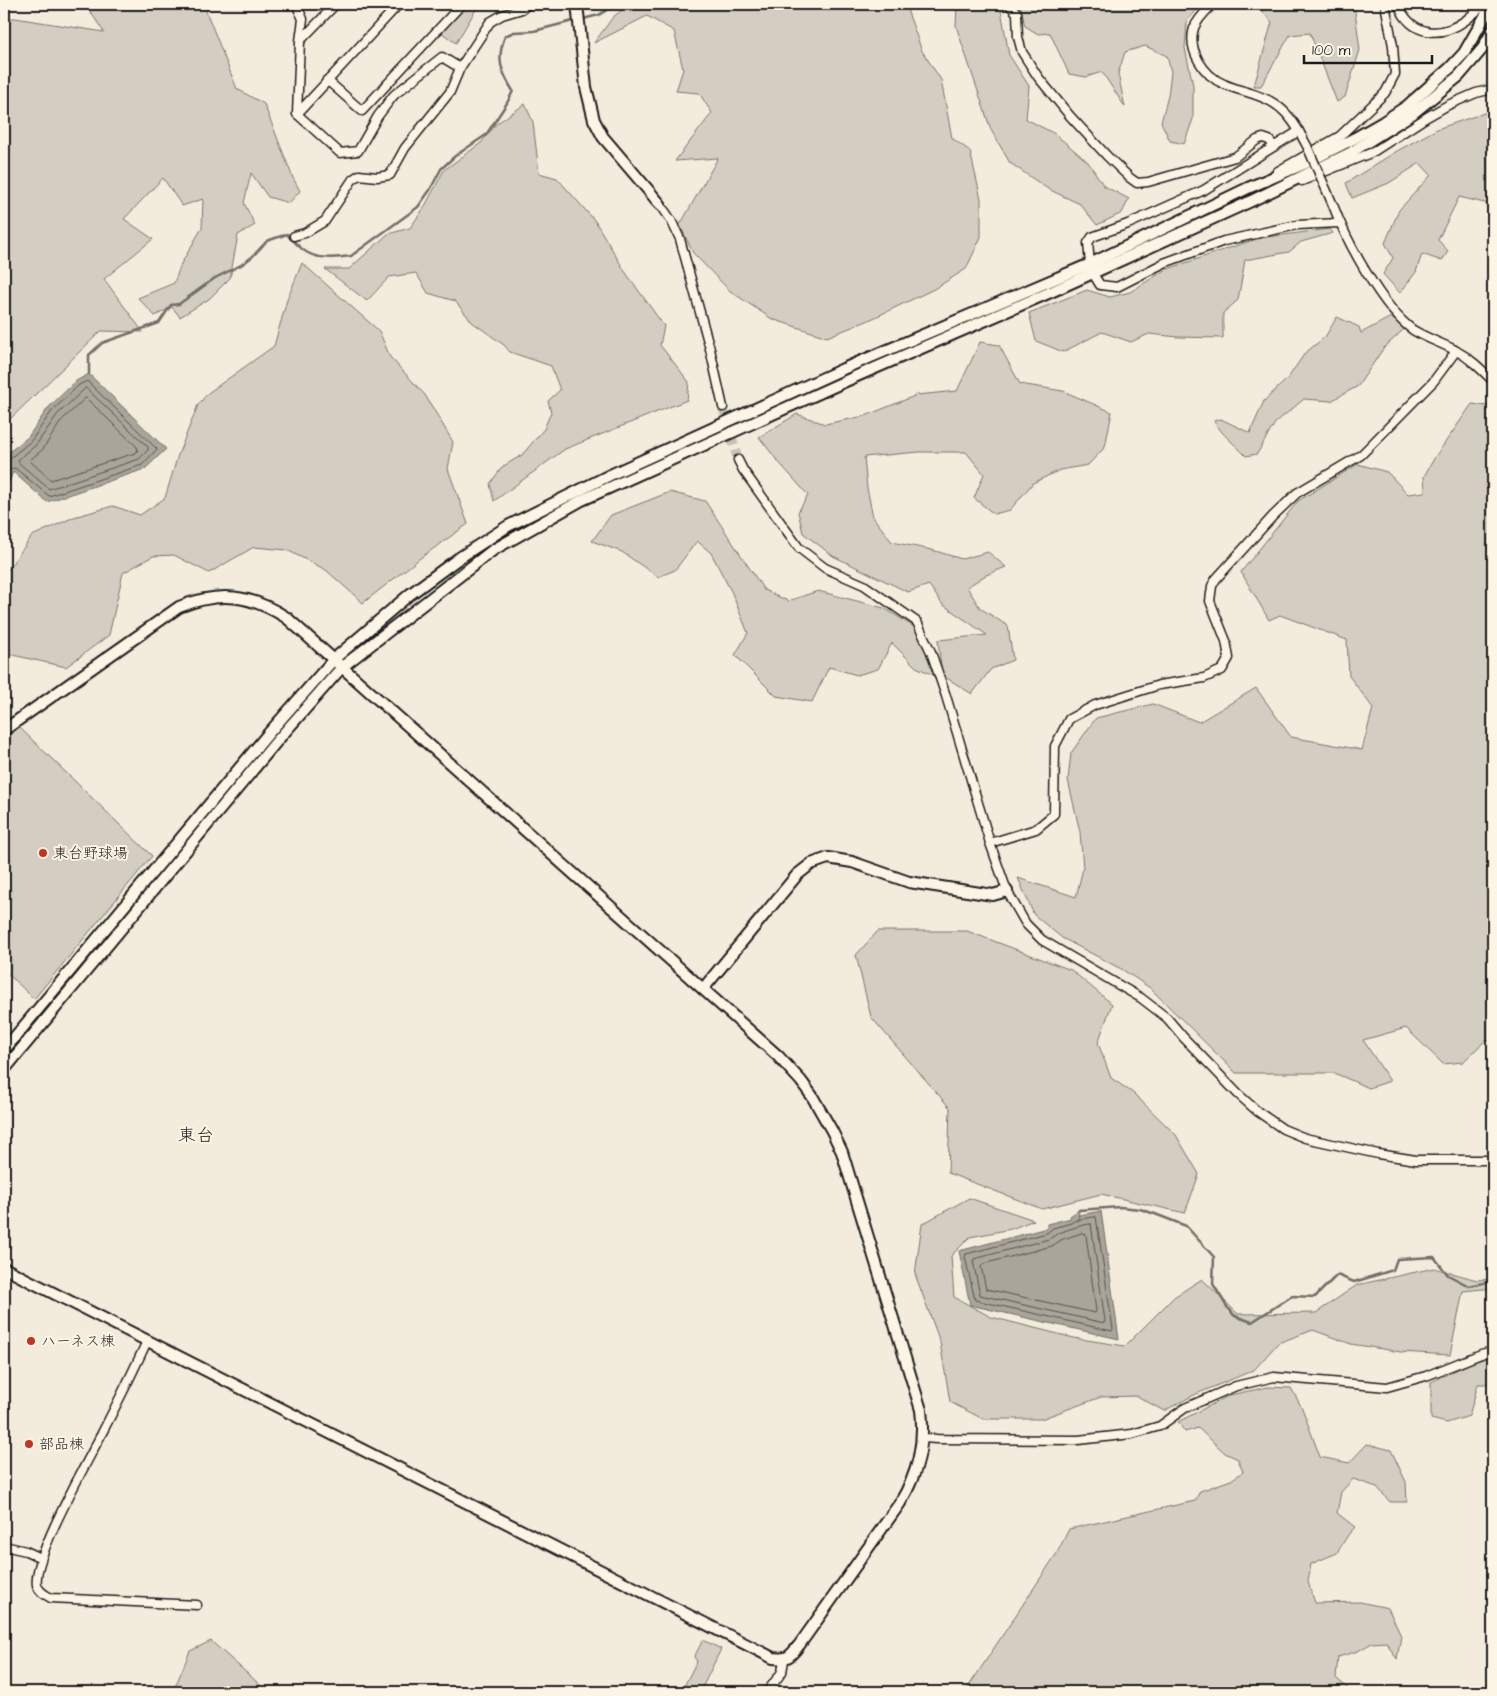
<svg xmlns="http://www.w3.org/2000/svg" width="1497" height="1696" viewBox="0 0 1497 1696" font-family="'Architects Daughter','Klee One',sans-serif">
	<rect width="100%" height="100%" fill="#f3ecdd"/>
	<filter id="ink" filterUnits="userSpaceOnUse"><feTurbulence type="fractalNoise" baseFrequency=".02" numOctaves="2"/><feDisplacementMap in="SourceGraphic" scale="10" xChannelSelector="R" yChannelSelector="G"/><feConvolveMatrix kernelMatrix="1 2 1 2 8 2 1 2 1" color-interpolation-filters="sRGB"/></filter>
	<g filter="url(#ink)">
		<g fill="#d3cec1" stroke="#78756e">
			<path d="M85,4H209L206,11L237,89L264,104L293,178L300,191L289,203L268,197L251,173L244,203L255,225L238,235L230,278L209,299L180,317L172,307L155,316L138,298L174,283L181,264L202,228L203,199L182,206L163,178L124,219L153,239L104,279L143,332L101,331L4,425V18H15L104,32Z"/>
			<path d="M468,4H476L478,6L456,43L442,33Z"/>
			<path d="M630,4H905L922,51L941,80L952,138L970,151L981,199V237L966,269L934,289L867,321L827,337L772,319L730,291L693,253L680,225L718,158L675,161L712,113L699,93L676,91L683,69L674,31L647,16L594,43L613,17Z"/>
			<path d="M957,4H996L1001,10L1009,55L1029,86L1026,119L1055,134L1088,162L1104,186L1129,199L1122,213L1097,225L1080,204L1048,189L1010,163L991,130L956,26Z"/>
			<path d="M1020,4H1202L1187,21L1185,48L1193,85V119L1184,144L1170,141L1161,122L1168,96L1171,72L1167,56L1145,46L1125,52L1118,74L1125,107L1102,72L1086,77L1069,74L1050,33L1038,34L1025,26Z"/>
			<path d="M1256,4H1354L1360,50L1345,97L1337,102L1310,33L1290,35L1261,86H1254L1272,22Z"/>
			<path d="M525,104L533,122L539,173L557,178L595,221L626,273L664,326L660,345L689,382L687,400L565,449L494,501L490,484L502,467L522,455L544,429L551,412L548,401L560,390L551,366L510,352L504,345L472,322L455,301L428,293L416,273L389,277L367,301L325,269H349L388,234L410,228L424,208L444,170L481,143L496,124Z"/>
			<path d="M1493,110V205L1459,197L1438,240L1448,251L1442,261L1422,254L1416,272L1400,293L1383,274L1393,258L1385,243L1399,210L1431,175L1420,163L1389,183L1352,198L1346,183L1397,151L1437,129Z"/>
			<path d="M1330,229L1333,233L1301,242L1289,252L1245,260L1238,300L1223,313V338L1178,337L1149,334L1131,342L1102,332L1063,352L1036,341L1029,313L1087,290L1110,297L1130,292L1165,270L1259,238Z"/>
			<path d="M302,263L379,331L390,357L425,395L453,442L448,469L468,524L419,559L363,603L326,570L287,550L254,547L209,573L174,555L153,556L123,573L109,635L66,667L4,653V575L32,536L74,517L113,506L140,515L165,498L178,455L198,405L208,393L274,346L287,300Z"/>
			<path d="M1337,317L1359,327L1361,333L1391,317L1404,329L1383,349L1358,386L1331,401L1304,399L1275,423L1257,454L1246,456C1234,443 1223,436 1214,421L1221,419L1250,433L1264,401L1288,378L1305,353L1325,337Z"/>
			<path d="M980,342L999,345L1020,384L1063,391L1112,412L1105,447L1088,465L1060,470L1033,483L1010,510L994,514L974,498L984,474L966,452H919L864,457L867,488L873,517L892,542L932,550L962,559L988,552L1006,567L986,575L967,587L980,608L1008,626L1013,660L991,669L972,694L942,675L938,640L987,635L942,604L929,585L908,592L833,556L803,533L798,512L808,495L776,459L759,437L797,414L825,424L865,416L917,395L957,391Z"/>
			<path d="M1472,404L1493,407V1042L1486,1040L1463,1062L1443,1064L1406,1028L1363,1040L1390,1081L1369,1088L1334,1073H1236L1150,988L1123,970L1062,938L1034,915L1018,878L1076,897L1083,868L1080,832L1068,780L1071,753L1096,718L1153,704L1199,722L1256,688L1291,737L1362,750L1373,708L1349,676L1347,640L1280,615L1269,620L1241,572L1298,501L1358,464L1387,472L1408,494L1425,492L1424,476L1435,457Z"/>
			<path d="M670,492L705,501L764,590L788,601L818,591L884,608L919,630L936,676L916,667L892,643L878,669L857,675L829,667L812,702L776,696L735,655L748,633L732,593L711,553L697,541L675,570L658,577L622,552L592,541L611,515Z"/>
			<path d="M19,727L152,856L34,999L4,970V739Z"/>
			<path d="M878,931H967L1071,970L1112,1004L1098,1043L1111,1078L1133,1093L1176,1135L1199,1174L1185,1213L1101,1194L1042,1209L948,1173L950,1108L871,1017L856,955Z"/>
			<path d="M969,1198L1034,1220L1011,1229L970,1237L951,1256L954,1297L991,1317L1074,1338L1125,1346L1174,1297L1202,1279L1238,1314L1316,1313L1357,1285L1434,1268L1477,1280L1493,1279V1288L1463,1291L1450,1355L1401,1352L1351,1344L1313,1330L1278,1343L1254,1370L1194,1395L1164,1411L1137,1396L1101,1397L1041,1419H983L950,1402L940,1342L915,1274L922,1224Z"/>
			<path d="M1493,1356V1384H1478L1469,1416L1447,1423L1431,1419V1382L1473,1362Z"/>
			<path d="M1268,1387L1291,1388L1302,1408L1320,1457L1349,1463L1367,1444L1391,1450L1406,1482L1407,1502H1390L1377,1487L1353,1479L1341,1492L1337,1513L1355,1527L1348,1535L1337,1553L1311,1564L1308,1582L1315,1603L1360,1602L1388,1608L1401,1636L1397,1659L1386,1642L1372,1643L1358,1651L1338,1657L1336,1678L1352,1692H965L1057,1553L1069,1529L1195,1501L1200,1491L1231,1480L1243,1472L1238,1459L1225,1453L1198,1428L1185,1432L1178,1422L1230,1395Z"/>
			<path d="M703,1640L721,1649L700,1692H681L697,1661L694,1657Z"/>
			<path d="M211,1641L268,1692H173L190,1651Z"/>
		</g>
		<g fill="#aaa59b" stroke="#716e68">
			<path d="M89,374L166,449L145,469L47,502L13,472L4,495V456L28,437L48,408L76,381Z"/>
			<path d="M1079,1210L1078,1222L1079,1215L1101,1211L1119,1339L970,1305L959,1251L1047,1228V1224L1071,1218L1070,1216Z"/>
		</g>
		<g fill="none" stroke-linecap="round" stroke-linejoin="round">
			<g stroke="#55534f" stroke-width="1">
				<path d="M86,388L148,447V450L139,459L49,489L19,463L18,460L36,445L57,415Z"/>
				<path d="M86,398L137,447L138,450L135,453L51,480L31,462L30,460L43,449L62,420Z"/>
				<path d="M4,460L9,459L31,441L52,411L79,385L87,381L157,449L142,465L49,496L15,468L8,470L4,481"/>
				<path d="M1096,1217L1113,1329L1112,1331L975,1300L965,1257L966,1254L1047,1233L1053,1228L1071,1223L1076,1220Z"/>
				<path d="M1091,1224L1105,1321L1104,1323L980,1295L973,1261L974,1259L1049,1239C1053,1237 1056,1234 1059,1233C1067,1230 1083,1224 1091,1224Z"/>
				<path d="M1082,1233L1086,1235L1096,1311L1095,1313L986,1289L981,1267L983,1264L1052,1246L1061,1240Z"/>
			</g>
			<g stroke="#716e68" stroke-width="2.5">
				<path d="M583,19L599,15L616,4"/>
				<path d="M89,374V355L102,343L159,323L171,305L179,304L215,278L241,265L252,257L267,241L287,234C293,240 300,249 308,253C320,260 338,258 351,256L418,207L430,190L441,169L455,156L486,135L507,103L513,91C501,71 496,60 505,36L514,32L534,31L577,20"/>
				<path d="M1079,1210L1120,1207L1140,1209L1155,1214L1186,1226L1214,1257L1213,1284L1229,1310L1235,1316L1252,1322L1292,1296L1315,1297L1337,1275L1354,1282L1393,1270L1397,1259L1434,1257L1448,1275L1469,1286L1493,1281"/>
			</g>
			<path stroke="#c8c2b6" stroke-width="10" stroke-dasharray="10 5" stroke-linecap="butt" d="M723,407L738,460"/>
			<defs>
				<g id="street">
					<path d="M296,4L303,19L300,41L297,114L340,153L358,151L378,116L387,104L394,95L442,57L460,68L490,22L502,15L522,9L528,4"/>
					<path d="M1009,4L1017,13L1018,37L1022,52L1038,77L1070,116L1107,156L1130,178L1137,183L1148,182L1235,157L1257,140L1263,138L1269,140L1274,146"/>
					<path d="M1213,4C1206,11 1198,18 1194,28C1187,50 1204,76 1224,84C1241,92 1259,93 1275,104C1291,115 1298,129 1307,146"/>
					<path d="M1398,4C1411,36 1440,39 1466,20C1472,15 1479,10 1483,4"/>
					<path d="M300,41L336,4"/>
					<path d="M327,80L362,111L462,4"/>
					<path d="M297,114L399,4"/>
					<path d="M1278,171L1340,136L1385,93L1395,74L1393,46L1385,4"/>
					<path d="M1302,181L1373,152L1427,117L1448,105L1476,93L1493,89"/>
					<path d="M660,204L671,220L680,239L710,349L723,407"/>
					<path d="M1333,205C1346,240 1382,308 1413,330C1426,338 1441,343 1455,350C1470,358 1481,369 1493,381"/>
					<path d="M294,236L305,233L325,221L353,179L359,175L377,177L390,175L405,148L450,92L460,68"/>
					<path d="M1090,264L1088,243L1092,237L1128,224L1204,190L1299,131"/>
					<path d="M1092,272L1100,285L1117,287L1164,263L1224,241L1297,225L1339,223"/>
					<path d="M738,460L743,470L799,548L825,568L864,585L917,622L931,652L946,696L990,843L1007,891L1026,924L1042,940L1141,998L1167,1018L1184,1038L1238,1094L1257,1111L1283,1129L1305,1138L1378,1154L1416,1160H1493"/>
					<path d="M990,843L1036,829L1054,814L1055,746L1069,719L1095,705L1159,685L1204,678L1222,670L1229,658L1226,641L1210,601L1212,586L1216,579L1273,516L1297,493L1361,455L1433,382L1456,351"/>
					<path d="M147,1341C133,1372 118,1402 102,1433C88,1461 32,1558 37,1585C39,1592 46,1595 51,1598L197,1605"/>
					<path d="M923,1438L937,1439L1078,1440L1132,1434L1160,1426L1185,1408L1236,1386L1274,1377L1387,1387L1426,1376L1481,1354L1493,1351"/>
					<path d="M4,1546L26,1551L41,1558"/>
					<path d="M767,1692L782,1672L784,1660"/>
				</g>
				<g id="secondary">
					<path d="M577,4L586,87L594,120L603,137L660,204"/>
					<path d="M4,730L179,607C219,591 250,594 287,618L778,1056L801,1081L812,1096L832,1131L842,1152L921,1410C925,1444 918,1473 900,1503L800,1644C790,1656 789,1660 773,1658L4,1268"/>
					<path d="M703,989L797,875L811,864L828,858L852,862L909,882L993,895L1007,891"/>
					<path d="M4,1050L268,734L334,659L409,595L459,558L508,526L610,475L843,369L1090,264L1248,188L1304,164L1355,138L1383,122L1407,106L1450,68L1464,53L1492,4"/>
					<path d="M4,1070L276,742L342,667L493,550L582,500L859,375L1053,291L1247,203L1350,153L1412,114L1459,76L1483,48L1493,30"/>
					<path d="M1492,1692L1493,1688"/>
				</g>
			</defs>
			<use href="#street" stroke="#1c1c1c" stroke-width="11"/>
			<use href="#secondary" stroke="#1c1c1c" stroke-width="14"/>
			<use href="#street" stroke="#fcf5e5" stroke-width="8"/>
			<use href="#secondary" stroke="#fcf5e5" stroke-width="10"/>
			<defs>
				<path id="street-bridge" d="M1307,146L1333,205"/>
			</defs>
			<use href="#street-bridge" stroke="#1c1c1c" stroke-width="11" stroke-linecap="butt"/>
			<use href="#street-bridge" stroke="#fcf5e5" stroke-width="8"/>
		</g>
	</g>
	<g fill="#c8321e" stroke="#fcf5e5" stroke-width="2">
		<circle cx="43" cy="853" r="5"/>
		<circle cx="31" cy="1341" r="5"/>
		<circle cx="29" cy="1444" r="5"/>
	</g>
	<g text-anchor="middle" stroke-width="4" stroke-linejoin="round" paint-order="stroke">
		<g font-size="15" fill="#1c1c1c" stroke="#fcf5e5" text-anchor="start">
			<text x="53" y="858">東台野球場</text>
			<text x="41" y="1346">ハーネス棟</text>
			<text x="39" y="1449">部品棟</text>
		</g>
		<g font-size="18" fill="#1c1c1c" stroke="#fcf5e5">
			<text x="196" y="1141">東台</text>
		</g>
	</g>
	<rect width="1497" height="1696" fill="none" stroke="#fcf5e5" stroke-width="20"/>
	<rect x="10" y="10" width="1477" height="1676" fill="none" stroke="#1c1c1c" stroke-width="2" filter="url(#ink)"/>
	<path d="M1304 55v8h128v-8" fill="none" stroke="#1c1c1c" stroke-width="2.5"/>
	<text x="1312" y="55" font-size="15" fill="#1c1c1c" stroke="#fcf5e5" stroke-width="4" paint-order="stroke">100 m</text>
</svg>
